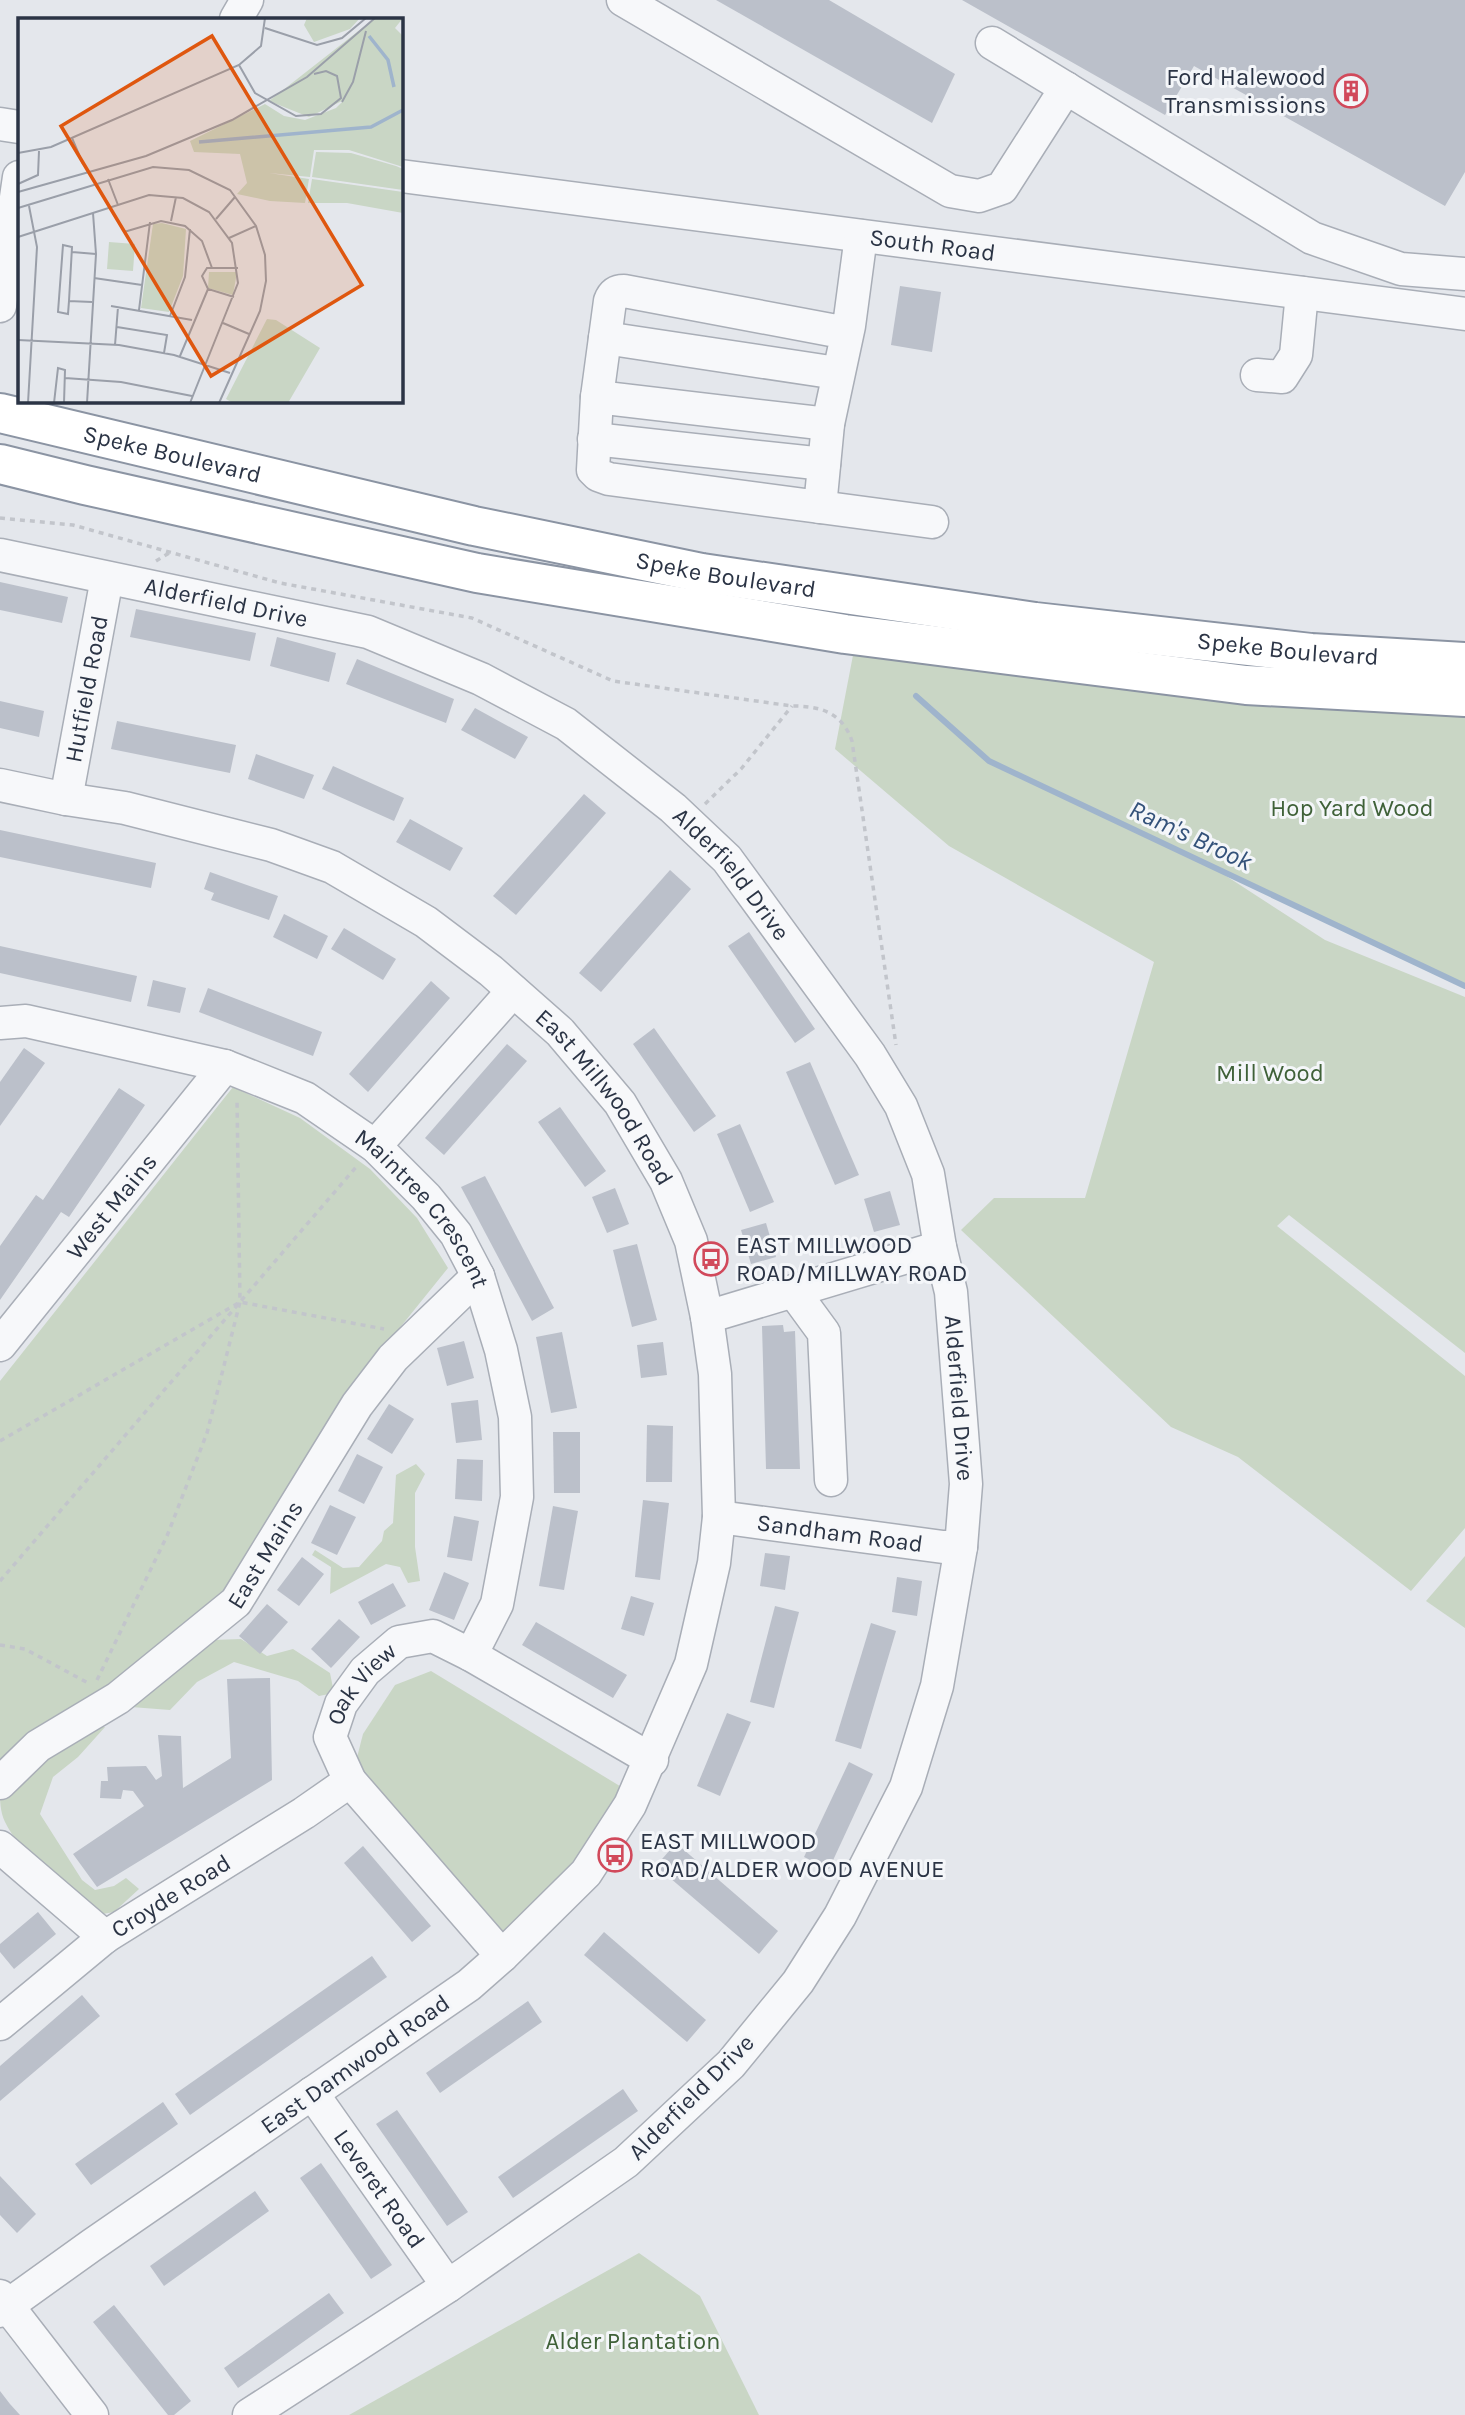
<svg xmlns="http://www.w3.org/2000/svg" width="1465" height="2415" viewBox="0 0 1465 2415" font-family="Karla,sans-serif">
	<rect width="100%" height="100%" fill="#e4e7ec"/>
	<g fill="#c9d6c5">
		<path d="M854,650L1465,704V986L1220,872L1325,940L1465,997V1353L1289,1215L1277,1226L1465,1376V1528L1411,1591L1238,1457L1171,1427L961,1230L994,1198H1085L1154,962L949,846L835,749Z"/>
		<path d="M233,1087L300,1118L370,1169L417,1218L448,1268L336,1407L285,1502L231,1583L178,1639L0,1765V1381Z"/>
		<path d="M416,1464L425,1474L415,1493V1547L420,1581L408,1583L400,1567L386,1564L330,1594L331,1567L312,1555L315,1550L343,1568L359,1567L382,1541L384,1531L393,1523L396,1475Z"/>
		<path d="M1465,1556V1628L1426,1601Z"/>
		<path d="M241,1639L267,1656L293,1649L330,1673L334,1693L319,1696L298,1681L234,1662L197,1682L170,1710L131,1707L212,1640Z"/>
		<path d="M431,1671L628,1791L569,1875L503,1938L353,1773L363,1734L395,1685Z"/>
		<path d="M93,1725L105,1727L78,1757L53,1777L40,1814L82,1880L95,1890L114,1886L126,1878L139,1889L114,1912L97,1915C70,1891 20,1854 5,1822C0,1811 0,1801 0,1790Z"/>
		<path d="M639,2253L700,2296L759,2415H349Z"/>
	</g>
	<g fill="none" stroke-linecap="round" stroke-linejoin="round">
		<path stroke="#9fb4cc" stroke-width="6" d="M916,696L989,761L1465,986"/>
	</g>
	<g fill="#bbc0ca">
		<path d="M716,0H829L955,74L932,123Z"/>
		<path d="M962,0H1465V172L1445,206L1194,66L1165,115Z"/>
		<path d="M900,286L941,292L932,352L891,345Z"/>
		<path d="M0,582L68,597L62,623L0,610Z"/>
		<path d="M136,609L256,633L250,661L130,637Z"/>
		<path d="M277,637L336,653L329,682L270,666Z"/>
		<path d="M357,659L454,699L446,723L346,684Z"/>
		<path d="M0,701L44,711L39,737L0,728Z"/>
		<path d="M475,708L528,737L515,759L461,730Z"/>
		<path d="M117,721L236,745L230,773L111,749Z"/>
		<path d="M256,754L314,775L304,799L248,779Z"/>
		<path d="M333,766L404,798L394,821L322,789Z"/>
		<path d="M584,794L606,813L516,915L493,896Z"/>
		<path d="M410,819L463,848L450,871L396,842Z"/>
		<path d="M0,830L156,863L151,888L0,857Z"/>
		<path d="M670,870L691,889L601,992L579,973Z"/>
		<path d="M210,872L278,896L269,920L211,900L214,893L204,889Z"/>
		<path d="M284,914L328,936L317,959L273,937Z"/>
		<path d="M344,928L396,959L383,980L331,949Z"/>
		<path d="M749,932L815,1029L795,1043L728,946Z"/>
		<path d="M0,946L137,976L131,1002L0,973Z"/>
		<path d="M153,980L186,988L180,1013L147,1006Z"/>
		<path d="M431,981L450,998L368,1092L349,1074Z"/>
		<path d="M208,988L322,1032L313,1056L199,1012Z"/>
		<path d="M654,1028L716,1116L694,1132L633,1044Z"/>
		<path d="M507,1044L527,1061L444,1155L425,1138Z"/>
		<path d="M24,1048L45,1063L0,1126V1082Z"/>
		<path d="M810,1062L859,1175L835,1185L786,1072Z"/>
		<path d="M119,1088L145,1105L69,1217L61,1212L0,1300V1246L36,1195L43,1200Z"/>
		<path d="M560,1107L606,1171L585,1187L538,1122Z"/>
		<path d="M740,1124L774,1202L750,1212L717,1134Z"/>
		<path d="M485,1176L554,1308L532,1321L461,1187Z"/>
		<path d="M615,1188L629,1224L607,1233L592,1197Z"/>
		<path d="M890,1191L900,1225L874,1232L864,1199Z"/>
		<path d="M766,1223L776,1257L751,1264L741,1230Z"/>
		<path d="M637,1244L657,1320L632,1327L613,1250Z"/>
		<path d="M783,1325L784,1332L795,1331L800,1469H766L762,1326Z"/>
		<path d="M562,1332L577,1408L551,1413L536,1337Z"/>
		<path d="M464,1341L474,1378L447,1386L437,1348Z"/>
		<path d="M663,1342L667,1375L641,1378L637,1345Z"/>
		<path d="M478,1400L482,1440L456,1443L451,1403Z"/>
		<path d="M389,1404L414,1419L392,1454L367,1439Z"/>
		<path d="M647,1425L673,1426L672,1482H646Z"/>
		<path d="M553,1432H580V1493H554Z"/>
		<path d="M357,1454L383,1467L364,1504L338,1491Z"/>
		<path d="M457,1459L483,1460L482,1501L455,1499Z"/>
		<path d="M643,1500L669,1503L660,1580L635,1577Z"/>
		<path d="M330,1505L356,1517L337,1555L311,1543Z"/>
		<path d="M553,1506L578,1511L564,1590L539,1586Z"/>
		<path d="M454,1516L479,1521L472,1561L447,1557Z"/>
		<path d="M765,1553L790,1556L785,1590L760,1586Z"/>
		<path d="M302,1557L324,1574L299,1606L277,1590Z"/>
		<path d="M444,1572L469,1583L454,1620L429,1610Z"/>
		<path d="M897,1577L922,1581L917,1616L892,1612Z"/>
		<path d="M393,1583L406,1606L371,1625L358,1602Z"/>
		<path d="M631,1596L654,1603L644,1636L621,1629Z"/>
		<path d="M267,1604L288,1622L260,1654L239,1636Z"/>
		<path d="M775,1606L799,1612L774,1708L750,1702Z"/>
		<path d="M339,1619L360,1637L331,1668L311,1649Z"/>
		<path d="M536,1622L627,1675L613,1698L522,1645Z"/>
		<path d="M871,1623L896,1631L861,1749L835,1741Z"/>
		<path d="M270,1678L272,1780L97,1887L73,1854L144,1806L133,1791L123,1790L121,1799L100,1798L101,1781H108L107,1767L146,1766L156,1780L162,1776L158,1735L181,1736L183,1788L231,1758L227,1679Z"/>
		<path d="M727,1713L751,1722L720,1796L697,1786Z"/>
		<path d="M849,1762L873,1774L829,1869L804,1857Z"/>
		<path d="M676,1843L778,1931L759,1954L656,1866Z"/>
		<path d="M363,1846L431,1926L412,1942L344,1863Z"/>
		<path d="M38,1912L56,1934L14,1969L0,1952V1944Z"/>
		<path d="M604,1932L706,2020L687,2042L584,1955Z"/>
		<path d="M372,1956L387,1977L190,2115L175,2094Z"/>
		<path d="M82,1995L100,2016L0,2101V2066Z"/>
		<path d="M528,2001L542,2022L440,2093L426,2073Z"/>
		<path d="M623,2089L638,2111L513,2198L498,2177Z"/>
		<path d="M163,2102L178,2124L91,2185L75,2164Z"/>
		<path d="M397,2110L468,2212L447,2226L376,2124Z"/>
		<path d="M321,2163L392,2265L371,2279L300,2178Z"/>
		<path d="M0,2176L36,2214L17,2233L0,2215Z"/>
		<path d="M255,2191L269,2211L164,2286L150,2266Z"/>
		<path d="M329,2293L344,2313L238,2388L224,2368Z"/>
		<path d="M114,2305L191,2401L174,2415H168L93,2322Z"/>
		<path d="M0,2391L10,2404L20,2415H0Z"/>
	</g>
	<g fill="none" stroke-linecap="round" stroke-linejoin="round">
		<defs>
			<g id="minor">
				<path d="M623,0L950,191L979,196L1002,188L1066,88"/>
				<path d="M236,19L247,0"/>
				<path d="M992,43L1312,238L1401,269L1465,274"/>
				<path d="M0,124L19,127"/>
				<path id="s1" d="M401,176L1465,314"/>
				<path d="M0,306L19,177"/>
				<path d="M847,333L624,291C616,291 613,293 610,301L597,397L593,470L598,475L609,479L820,507L828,424L849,326L861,236"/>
				<path d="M605,338L837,373"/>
				<path d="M1257,375L1282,377L1296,355L1302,293"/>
				<path d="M597,397L828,424"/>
				<path d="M594,439L824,464"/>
				<path d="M820,507L932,522"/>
				<path id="s2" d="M0,555L368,632L481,679L566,724L673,808L727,859L870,1055L901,1106L928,1174L940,1247L951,1292L966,1484L961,1547L937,1686L906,1787L840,1916L798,1982L731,2064L626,2162L448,2286L249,2415"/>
				<path id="s3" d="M0,785L66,799L125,808L271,845L332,867L426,922L491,971L560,1032L620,1103L666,1181L691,1241L707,1317L715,1374L719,1517L714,1563L691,1664L630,1805L586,1873L502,1956L469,1985L92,2245L0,2311"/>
				<path id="s4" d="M66,799L107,578"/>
				<path id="s5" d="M0,1023L26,1021L225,1066L305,1098L375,1146L426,1197L456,1234L478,1276L501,1350L515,1417L517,1497L497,1604L471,1655"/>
				<path d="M375,1146L513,991"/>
				<path d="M794,1292L824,1333L831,1480"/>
				<path d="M707,1317L940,1247"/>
				<path id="s6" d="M0,1345L225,1066"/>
				<path id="s7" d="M719,1517L943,1547H961"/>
				<path id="s8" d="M0,1783L38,1746L118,1698L236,1602L357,1405L393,1358L478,1276"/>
				<path d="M0,1847L105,1937"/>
				<path id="s9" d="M502,1956L350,1781L330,1737L341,1704L365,1671L399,1642L433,1636L471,1655L652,1760"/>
				<path id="s10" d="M0,2024L105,1937L304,1813L350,1781"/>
				<path id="s11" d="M312,2093L448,2286"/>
				<path d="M0,2296L92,2415"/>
			</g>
			<g id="highway">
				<path id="s12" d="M0,413L474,526L702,573L1035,622L1311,653L1465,662"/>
				<path d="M0,464L85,485L477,573L845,634L1246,685L1465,697"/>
			</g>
		</defs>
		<use href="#minor" stroke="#a9aeb7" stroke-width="35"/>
		<use href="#highway" stroke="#8b94a3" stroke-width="42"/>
		<g stroke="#c2c5cb" stroke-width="3.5" stroke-dasharray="5 5" stroke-linecap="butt">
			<path d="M0,518L73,525L280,583L472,618L613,681L792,706C820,706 842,712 852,741L896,1045"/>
			<path d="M156,561L169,553"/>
			<path d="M705,804L741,769L792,706"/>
			<path d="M0,1441L240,1302L384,1329"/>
			<path d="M0,1581L357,1166"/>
			<path d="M0,1645L25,1649L90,1684"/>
			<path d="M97,1680L167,1536L207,1433L240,1302L237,1099"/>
		</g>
		<use href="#minor" stroke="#f7f8fa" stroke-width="32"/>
		<use href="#highway" stroke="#fff" stroke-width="38"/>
	</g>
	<defs>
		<symbol id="building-ring" viewBox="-11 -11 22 22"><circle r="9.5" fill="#f4f6f9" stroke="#d1495b" stroke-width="1.5"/><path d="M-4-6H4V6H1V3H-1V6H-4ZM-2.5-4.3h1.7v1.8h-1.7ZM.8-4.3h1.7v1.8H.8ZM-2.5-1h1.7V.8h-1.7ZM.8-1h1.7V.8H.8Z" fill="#d1495b"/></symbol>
		<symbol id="bus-ring" viewBox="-11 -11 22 22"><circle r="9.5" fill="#f4f6f9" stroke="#d1495b" stroke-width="1.5"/><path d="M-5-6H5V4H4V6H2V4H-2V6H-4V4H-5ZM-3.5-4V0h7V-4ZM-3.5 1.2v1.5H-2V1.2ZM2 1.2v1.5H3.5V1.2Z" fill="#d1495b"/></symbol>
	</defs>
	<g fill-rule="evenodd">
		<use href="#building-ring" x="1332" y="72" width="38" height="38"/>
		<use href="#bus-ring" x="692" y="1240" width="38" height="38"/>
		<use href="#bus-ring" x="596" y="1836" width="38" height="38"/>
	</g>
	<g text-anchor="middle" stroke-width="6" stroke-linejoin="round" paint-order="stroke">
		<g font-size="24" fill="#2b3445" stroke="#f4f6f9" text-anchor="start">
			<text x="1326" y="85" text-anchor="end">Ford Halewood<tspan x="1326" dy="28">Transmissions</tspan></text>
			<text x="736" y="1253">EAST MILLWOOD<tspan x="736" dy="28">ROAD/MILLWAY ROAD</tspan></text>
			<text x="640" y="1849">EAST MILLWOOD<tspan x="640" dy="28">ROAD/ALDER WOOD AVENUE</tspan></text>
		</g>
		<g font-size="24" fill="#2b3445" stroke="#f4f6f9">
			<text dy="8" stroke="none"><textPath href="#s1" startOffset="536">South Road</textPath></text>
			<text dy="8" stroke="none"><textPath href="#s12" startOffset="177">Speke Boulevard</textPath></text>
			<text dy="8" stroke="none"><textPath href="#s12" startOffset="744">Speke Boulevard</textPath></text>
			<text dy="8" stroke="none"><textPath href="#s2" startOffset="231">Alderfield Drive</textPath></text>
			<text dy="8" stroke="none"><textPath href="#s12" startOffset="1311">Speke Boulevard</textPath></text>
			<text dy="8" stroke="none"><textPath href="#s4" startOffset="112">Hutfield Road</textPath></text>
			<text dy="8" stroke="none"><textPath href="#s2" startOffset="819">Alderfield Drive</textPath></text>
			<text dy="8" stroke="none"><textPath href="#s3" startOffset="704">East Millwood Road</textPath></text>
			<text dy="8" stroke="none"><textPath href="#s6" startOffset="178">West Mains</textPath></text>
			<text dy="8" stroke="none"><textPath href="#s5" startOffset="480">Maintree Crescent</textPath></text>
			<text dy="8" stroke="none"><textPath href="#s2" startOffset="1407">Alderfield Drive</textPath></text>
			<text dy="8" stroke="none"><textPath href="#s7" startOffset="122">Sandham Road</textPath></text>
			<text dy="8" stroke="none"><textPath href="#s8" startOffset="354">East Mains</textPath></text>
			<text dy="8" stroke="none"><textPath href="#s9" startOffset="343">Oak View</textPath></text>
			<text dy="8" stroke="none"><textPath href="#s10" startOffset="214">Croyde Road</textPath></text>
			<text transform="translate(355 2064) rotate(-35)" y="8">East Damwood Road</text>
			<text transform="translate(691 2097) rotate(-45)" y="8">Alderfield Drive</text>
			<text dy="8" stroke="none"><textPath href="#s11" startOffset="117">Leveret Road</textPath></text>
		</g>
		<g font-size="24" fill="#3f6138" stroke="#f4f6f9">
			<text x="1352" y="816">Hop Yard Wood</text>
			<text x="1270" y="1081">Mill Wood</text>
			<text x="633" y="2349">Alder Plantation</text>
		</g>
		<g font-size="26" font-style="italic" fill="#34527a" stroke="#f4f6f9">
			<text transform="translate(1191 835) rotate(25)" y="9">Ram's Brook</text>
		</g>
	</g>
	<g transform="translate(18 18)">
		<rect width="385" height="385" fill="#e4e7ec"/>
		<path d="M289,0H342L332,11L296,24L286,7ZM357,0H385L377,10L385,18V149L331,132H296L292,159L251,155L291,161L287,185L252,183L219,176L229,165L222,136L176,134L172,123L247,86L266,98L287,102L318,90L326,82L291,99L251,83ZM298,134L333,135L378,148L385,151V172L294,159ZM294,161L385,174V195L329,185H290ZM144,205L168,211L165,258L151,294L123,290L135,206ZM91,224L117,226L115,253L89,251ZM191,254H219L215,277L190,270ZM249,301L258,302L302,330L270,385H215L208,381Z" fill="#c9d6c5"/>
		<path fill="none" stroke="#9fb4cc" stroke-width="3.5" d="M351,18L370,42L376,69M181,124L353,109L385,92"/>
		<path fill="none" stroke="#9a9fa9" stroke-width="2" d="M247,10L299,27L324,20L348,0M221,47L237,75L278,98L303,96L323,80L319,58L308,53L296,56M324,84L335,64L348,13M54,120L65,146M0,135L33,129L221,47L243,28L247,0M90,161L100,187M0,166L20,157L21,133M0,174L128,138L214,102L289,59L357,0M0,190L135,149L171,152L212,172L238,208L247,237L248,263L242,293L201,385M198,201L217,179M153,203L158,179M106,214L143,203L167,208L184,223L194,250M0,219L131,177L165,180L191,194L214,225L220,265L172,385M211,220L238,208M54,234L78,236M76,260L124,267M216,279L190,271L184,258L189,250H220M51,283L54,229L45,227L40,294L50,296L51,283L74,284M93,288L174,302M121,292L132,204M152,298L167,259L172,211M205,305L231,316M99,309L149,317L146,335M0,322L101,327L156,337L212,355M97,327L100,289M162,338L190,271M47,360L103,364L174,378M10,385L19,229L11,188M36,385L40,350L47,352L46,385M69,385L78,236L75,195"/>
		<path fill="#df570f" fill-opacity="0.15" stroke="#df570f" stroke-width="3.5" d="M194,18L344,267L193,358L43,108Z"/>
		<rect width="385" height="385" fill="none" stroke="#2b3445" stroke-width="3.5"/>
	</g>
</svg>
